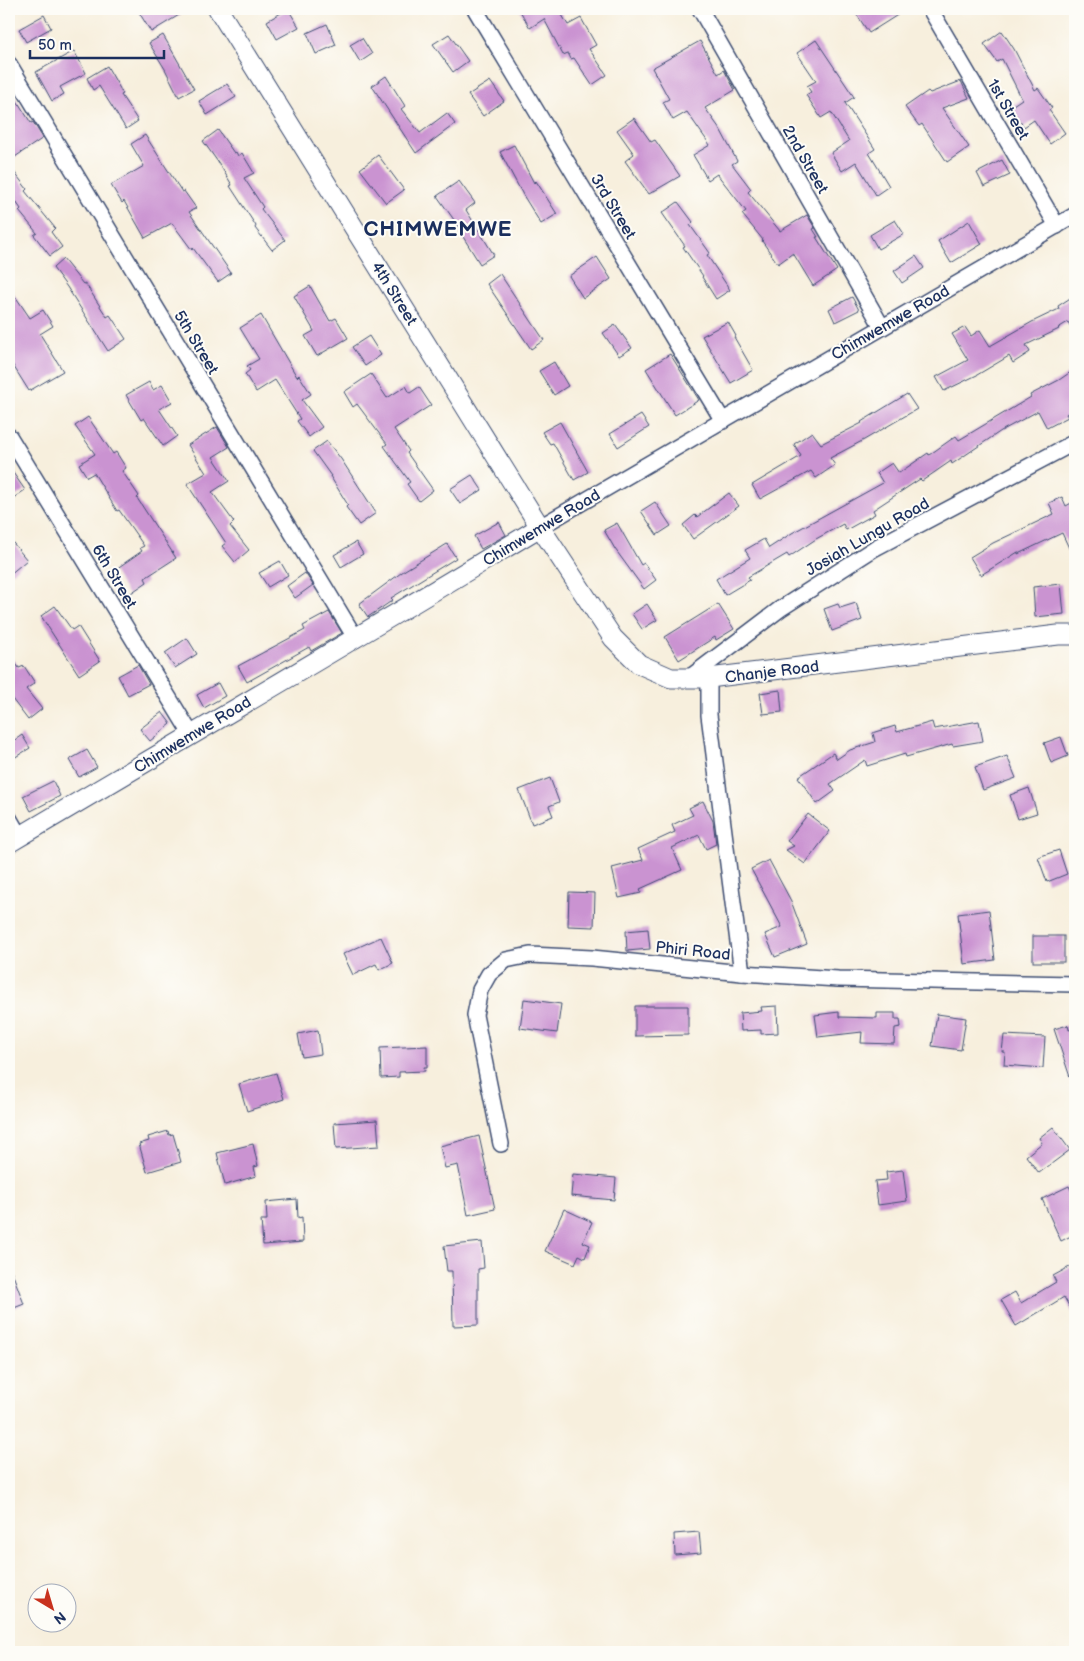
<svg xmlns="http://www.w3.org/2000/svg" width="1084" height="1661" viewBox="0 0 1084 1661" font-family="'Balsamiq Sans',sans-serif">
	<rect width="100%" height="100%" fill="#fdfcf7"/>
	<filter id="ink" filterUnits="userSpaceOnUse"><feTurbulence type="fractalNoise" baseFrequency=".02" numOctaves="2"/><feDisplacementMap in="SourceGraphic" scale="10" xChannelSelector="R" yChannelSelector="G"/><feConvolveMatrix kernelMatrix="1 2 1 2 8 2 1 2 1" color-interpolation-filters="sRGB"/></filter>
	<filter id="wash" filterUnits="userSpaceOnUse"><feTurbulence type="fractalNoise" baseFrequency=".0096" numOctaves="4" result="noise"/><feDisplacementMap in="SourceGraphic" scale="20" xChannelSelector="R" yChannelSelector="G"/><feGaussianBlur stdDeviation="1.12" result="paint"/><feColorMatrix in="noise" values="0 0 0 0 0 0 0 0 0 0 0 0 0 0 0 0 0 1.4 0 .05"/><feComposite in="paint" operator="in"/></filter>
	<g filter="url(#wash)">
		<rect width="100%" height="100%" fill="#f7efdd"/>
		<g id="blocks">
			<g fill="#ca93d1">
				<path d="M137,9H189L151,32Z"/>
				<path d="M288,9L299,27L277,39L267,21Z"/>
				<path d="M519,9H562L559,10L568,25L581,18L596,45L589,49L607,75L592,85L574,58L571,59L568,53L563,55L544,19L530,28Z"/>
				<path d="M853,9H907L869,33Z"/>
				<path d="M44,15L51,28L26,42L19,29Z"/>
				<path d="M327,24L336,45L316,54L307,33Z"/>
				<path d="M1002,31L1014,49L1035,90L1038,88L1052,108L1049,110L1065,133L1050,144L1034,120L1024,127L1010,107L1022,99L1002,59L997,62L984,44Z"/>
				<path d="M449,34L468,61L453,72L433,44Z"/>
				<path d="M163,35L194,89L179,97L165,69L149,43Z"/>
				<path d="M362,38L372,54L360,62L350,45Z"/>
				<path d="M816,40L854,97L845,103L875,149L869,153L889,186L876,195L856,162L842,171L831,153L849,141L831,112L821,118L806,95L811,92L807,86L816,81L797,53Z"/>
				<path d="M700,41L718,74L724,70L735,90L705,108L720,129L737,161L732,164L751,189L748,192L780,231L807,215L815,228L813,229L818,237H816L837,270L813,286L793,253L778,264L762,241L763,240L742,214L746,211L717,174L708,180L693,155L710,145L687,112L673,120L663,102L669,99L652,68Z"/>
				<path d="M74,51L86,73L60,87L64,94L52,101L36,72Z"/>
				<path d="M107,66L123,94L121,95L138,121L126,129L99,86L93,90L87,78Z"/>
				<path d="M386,76L405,106L401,109L420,133L447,113L455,124L416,153L372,86Z"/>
				<path d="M490,81L504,101L483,116L468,95Z"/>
				<path d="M961,81L969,98L942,108L969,147L947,162L922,124L919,126L905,107L928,91L930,93Z"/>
				<path d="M227,84L236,97L207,115L199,101Z"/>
				<path d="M9,88L31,123L33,122L43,138L9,161Z"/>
				<path d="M634,118L651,142L655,140L680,176L649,194L625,161L634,154L617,130Z"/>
				<path d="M218,130L234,153L236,152L238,156L242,153L254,173L244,178L263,207L261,209L285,240L272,250L255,228L256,226L230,186L232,185L220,165L203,141Z"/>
				<path d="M145,135L182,192L184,191L196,208L189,212L231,273L218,282L193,248L192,250L172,223L145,238L124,201L122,203L111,185L144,166L131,144Z"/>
				<path d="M514,145L534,183L536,181L557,214L541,224L523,195L500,152Z"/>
				<path d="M378,155L404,190L386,203L360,169Z"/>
				<path d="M1002,160L1010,175L984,187L977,173Z"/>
				<path d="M9,165L27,189L25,191L55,228L51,232L62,247L50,256L34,235L37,233L19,211L21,209L14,199L9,203Z"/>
				<path d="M459,181L475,203L466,210L494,255L480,264L460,232L462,231L437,196Z"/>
				<path d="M678,202L693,222L690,225L710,253L707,255L730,290L716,299L702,277L703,276L683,247L685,246L662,213Z"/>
				<path d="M895,220L904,234L878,249L870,235Z"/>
				<path d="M969,221L982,244L951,263L938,241Z"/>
				<path d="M916,256L924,268L902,283L894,271Z"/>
				<path d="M597,257L611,279L583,298L569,276Z"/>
				<path d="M63,259L83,284L85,283L107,317L110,315L126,339L108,351L67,287L53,268Z"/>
				<path d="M500,274L544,340L531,349L487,284Z"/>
				<path d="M310,286L330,321L336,318L348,338L317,356L305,336L314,331L294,296Z"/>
				<path d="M9,287L30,318L43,310L53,326L40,334L63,371L29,391L9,359Z"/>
				<path d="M1075,295V334L1068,322L1058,328L1059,329L1026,345L1030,352L1013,363L1009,356L977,375L944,391L936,377L968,360L952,334L965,327L971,336L980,330L990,346L1032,322L1059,309L1058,306Z"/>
				<path d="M852,297L859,310L835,322L829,309Z"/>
				<path d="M261,315L297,377L299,375L311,394L302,400L322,427L309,437L297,421L300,419L275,380L256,392L245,374L250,370L247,366L259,359L240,328Z"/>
				<path d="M728,322L736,336L734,337L753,370L731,383L702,336Z"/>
				<path d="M615,325L632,348L619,356L603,333Z"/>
				<path d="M369,336L381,355L365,366L352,347Z"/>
				<path d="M670,354L699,400L675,415L646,369Z"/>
				<path d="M554,362L568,386L554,395L539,371Z"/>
				<path d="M1075,369V408L1066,414L1068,417L1047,428L1038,411L1001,431L952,464L951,461L922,481L920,479L873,510L875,514L846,530L843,524L816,539L789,557L787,554L748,577L750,580L725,595L716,579L750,558L745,550L764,539L769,548L792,533L883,483L877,473L892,463L899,473L928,453L929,455L956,436L959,440L1031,397L1030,395L1059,380Z"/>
				<path d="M371,374L387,398L406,386L410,393L419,387L431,405L394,429L409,451L407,453L433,490L419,501L407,484L410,482L384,446L387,444L357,404L353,407L344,392Z"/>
				<path d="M149,382L153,390L162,385L172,402L159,409L177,436L163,446L144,418L141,420L126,395Z"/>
				<path d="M907,394L917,409L864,440L830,458L835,465L816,478L811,471L760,499L752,485L801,456L794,444L812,432L821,444L862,423L861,422Z"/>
				<path d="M641,415L649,427L618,447L610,434Z"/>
				<path d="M88,417L113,454L116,452L126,468L122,471L139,496L137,498L176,558L145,578L147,582L128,595L113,571L142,551L140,548L144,546L119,510L117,511L94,473L87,477L79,464L95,454L75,426Z"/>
				<path d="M560,422L588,472L574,480L553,443L550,444L542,432Z"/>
				<path d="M217,427L229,447L213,457L229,481L212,492L234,522L230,526L249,550L235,562L222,546L226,543L187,484L206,473L188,445Z"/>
				<path d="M327,441L341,459L376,513L359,525L346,507L348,505L330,476H331L313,451Z"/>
				<path d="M9,467L25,490L9,501Z"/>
				<path d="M472,475L482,490L460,504L450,489Z"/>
				<path d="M729,493L739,506L693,539L683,525L695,515L697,517Z"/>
				<path d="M1062,497L1066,506L1075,501V561L1062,533L1018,554V552L981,575L970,557L993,543L1054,514L1049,503Z"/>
				<path d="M655,502L671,526L657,535L641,511Z"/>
				<path d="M499,522L506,535L481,549L474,536Z"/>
				<path d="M617,523L641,565L644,563L656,580L644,589L615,549L604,530Z"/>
				<path d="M9,538L27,560L9,575Z"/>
				<path d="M356,542L363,554L341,567L334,555Z"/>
				<path d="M447,544L456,558L391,598L393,600L368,617L359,604L405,570Z"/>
				<path d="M280,561L288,575L268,587L259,573Z"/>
				<path d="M305,573L313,585L295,598L287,586Z"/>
				<path d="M1061,584L1064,614L1035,617L1033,587Z"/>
				<path d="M856,603L862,620L832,631L824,609L838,604L840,608Z"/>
				<path d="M647,604L657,620L642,629L632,614Z"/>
				<path d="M718,604L734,629L716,640L715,637L679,660L665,637Z"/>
				<path d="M55,606L72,630L78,626L100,661L79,675L41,616Z"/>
				<path d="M329,612L342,633L311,651L309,647L247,682L238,666L305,630L303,626Z"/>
				<path d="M187,638L197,654L175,668L165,653Z"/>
				<path d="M9,654L19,668L24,666L35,683L26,689L42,709L28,720L9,695Z"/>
				<path d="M138,665L149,684L128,695L118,676Z"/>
				<path d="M218,683L225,696L204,708L197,695Z"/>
				<path d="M780,690L782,712L763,714L760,693Z"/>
				<path d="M162,712L171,724L150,741L140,729Z"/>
				<path d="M979,721L983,741L953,746L952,744L906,757L905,754L867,766L865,760L830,784L835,791L817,804L798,777L833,753L837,759L850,750L875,742L873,733L895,726L897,732L932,722L934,729Z"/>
				<path d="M22,735L30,748L9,761V744Z"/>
				<path d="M1061,737L1068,756L1051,763L1044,743Z"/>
				<path d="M87,750L97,767L79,777L69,760Z"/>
				<path d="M1007,756L1016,778L983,790L975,767Z"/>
				<path d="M550,778L559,802L549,806L553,816L532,824L519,790Z"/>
				<path d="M53,781L60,796L31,811L23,796Z"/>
				<path d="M1029,788L1037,813L1018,819L1010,795Z"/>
				<path d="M703,801L713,821L716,844L706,849L699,835L672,848L682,870L640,889L641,893L619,898L612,868L643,860L638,849L675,832L672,825L693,815L689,808Z"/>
				<path d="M808,814L830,831L805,864L786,850L794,846L787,841Z"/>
				<path d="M1059,850L1067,874L1047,882L1038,857Z"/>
				<path d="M769,860L791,901L807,944L775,957L765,934L782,927L751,869Z"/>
				<path d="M569,892L595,893L594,927L568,926Z"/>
				<path d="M989,910L995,960L964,964L958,914Z"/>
				<path d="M648,929L650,949L627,951L626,931Z"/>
				<rect x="1033" y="936" width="31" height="26"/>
				<path d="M381,937L393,963L379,970L376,964L353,975L343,954Z"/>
				<path d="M524,999L561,1004L557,1033L520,1028Z"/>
				<path d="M635,1006H688V1035L635,1036Z"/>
				<path d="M777,1006L778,1033L761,1034V1030L741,1031L740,1013L762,1011L761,1007Z"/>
				<path d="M839,1012V1017L877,1018V1013H895V1019H900L901,1027L895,1028L894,1044L861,1043L862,1032L818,1037L815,1015Z"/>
				<path d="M937,1014L966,1018L961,1050L932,1046Z"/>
				<path d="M1068,1025L1069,1030L1075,1028V1086H1073L1054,1029Z"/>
				<path d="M318,1030L321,1054L302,1057L298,1034Z"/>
				<path d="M1004,1035L1045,1037L1043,1068L1004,1065L1005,1052H1002Z"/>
				<path d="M427,1046V1067H424L425,1071L399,1072V1077L381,1078L380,1048Z"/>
				<path d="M276,1073L284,1099L247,1111L239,1084Z"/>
				<path d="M377,1120L379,1146L336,1149L334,1123Z"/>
				<path d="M1053,1127L1070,1150L1039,1173L1026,1156L1042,1143L1039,1138Z"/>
				<path d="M168,1131L169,1135L173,1134L181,1162L147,1172L139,1144L149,1141L148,1137Z"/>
				<path d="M479,1136L495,1209L468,1215L458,1165L445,1168L440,1146Z"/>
				<path d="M253,1144L258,1166L254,1167L256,1176L225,1185L217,1153Z"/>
				<path d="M903,1170L907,1201L878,1205L875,1181L887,1180L886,1172Z"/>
				<path d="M573,1174L616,1178L614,1200L571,1196Z"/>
				<path d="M1069,1186L1075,1198V1204L1070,1206L1075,1217V1234L1061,1241L1042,1199Z"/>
				<path d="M297,1199L298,1218L302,1217L303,1242L263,1245L261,1220H267L266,1202Z"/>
				<path d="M564,1209L592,1222L583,1242L590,1245L585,1258L579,1255L575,1264L545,1251Z"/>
				<path d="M482,1242L484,1268L478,1269V1325L453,1326L452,1271H447L444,1246Z"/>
				<path d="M1075,1264V1317L1064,1297L1016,1326L1001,1300L1015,1292L1021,1303L1056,1282L1053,1276Z"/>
				<path d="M9,1267H10L24,1304L9,1310Z"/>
				<path d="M699,1532L701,1553L675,1555L674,1534Z"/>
			</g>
		</g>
	</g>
	<g filter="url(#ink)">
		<use href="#blocks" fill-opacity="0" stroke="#3c4c71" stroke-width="1"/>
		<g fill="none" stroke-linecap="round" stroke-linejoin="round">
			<defs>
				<g id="minor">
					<path d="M475,9L723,421"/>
					<path d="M700,9L882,327"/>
					<path d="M930,9L1057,226"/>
					<path d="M9,64L356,639"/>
					<path d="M9,436L191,734"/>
					<path d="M540,527L1075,215"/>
					<path d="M689,678L780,609L875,548L1075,442"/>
					<path d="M709,678V715L742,973"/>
					<path d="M9,818L20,837"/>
					<path d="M501,1144L475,1015L480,990L489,974L506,960L530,955L592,958L742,973L838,979L1075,984"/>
				</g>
				<g id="tertiary">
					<path d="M218,9L540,527L613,638L639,664L671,678H709L1058,635H1075"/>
					<path d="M9,843C186,738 364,634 540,527"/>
				</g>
			</defs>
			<use href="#minor" stroke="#3c4c71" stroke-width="18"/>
			<use href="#tertiary" stroke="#3c4c71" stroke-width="21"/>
			<use href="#minor" stroke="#fff" stroke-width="15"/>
			<use href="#tertiary" stroke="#fff" stroke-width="19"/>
		</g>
	</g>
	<g text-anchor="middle" stroke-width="4" stroke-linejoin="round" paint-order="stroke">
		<g font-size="16" fill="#1b2f5e" stroke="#fdfcf7">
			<text transform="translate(1009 109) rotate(60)" y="6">1st Street</text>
			<text transform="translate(806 159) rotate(60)" y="6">2nd Street</text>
			<text transform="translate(614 206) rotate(59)" y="6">3rd Street</text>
			<text transform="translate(395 293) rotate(58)" y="6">4th Street</text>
			<text transform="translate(890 322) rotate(-30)" y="6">Chimwemwe Road</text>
			<text transform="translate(197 342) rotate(59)" y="6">5th Street</text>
			<text transform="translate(541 527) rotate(-31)" y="6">Chimwemwe Road</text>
			<text transform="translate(867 536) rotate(-30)" y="6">Josiah Lungu Road</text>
			<text transform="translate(115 576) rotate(59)" y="6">6th Street</text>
			<text transform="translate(772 671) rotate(-7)" y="6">Chanje Road</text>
			<text transform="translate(192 734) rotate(-31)" y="6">Chimwemwe Road</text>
			<text transform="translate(693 950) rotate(6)" y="6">Phiri Road</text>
		</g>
		<g font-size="21" font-weight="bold" letter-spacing="1" fill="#1b2f5e" stroke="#fdfcf7">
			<text x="438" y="236">CHIMWEMWE</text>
		</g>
	</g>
	<rect width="1084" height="1661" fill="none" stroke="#fdfcf7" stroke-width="30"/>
	<g transform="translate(52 1608) rotate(142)"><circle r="24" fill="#fdfcf7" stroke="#a3aaba"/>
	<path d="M0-4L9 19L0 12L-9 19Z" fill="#c8321e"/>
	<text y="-8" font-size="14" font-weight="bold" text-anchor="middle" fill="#1b2f5e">N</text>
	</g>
	<path d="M30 50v8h134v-8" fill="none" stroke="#1b2f5e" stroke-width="2.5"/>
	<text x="38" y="50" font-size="15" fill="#1b2f5e" stroke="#fdfcf7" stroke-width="4" paint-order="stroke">50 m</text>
</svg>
